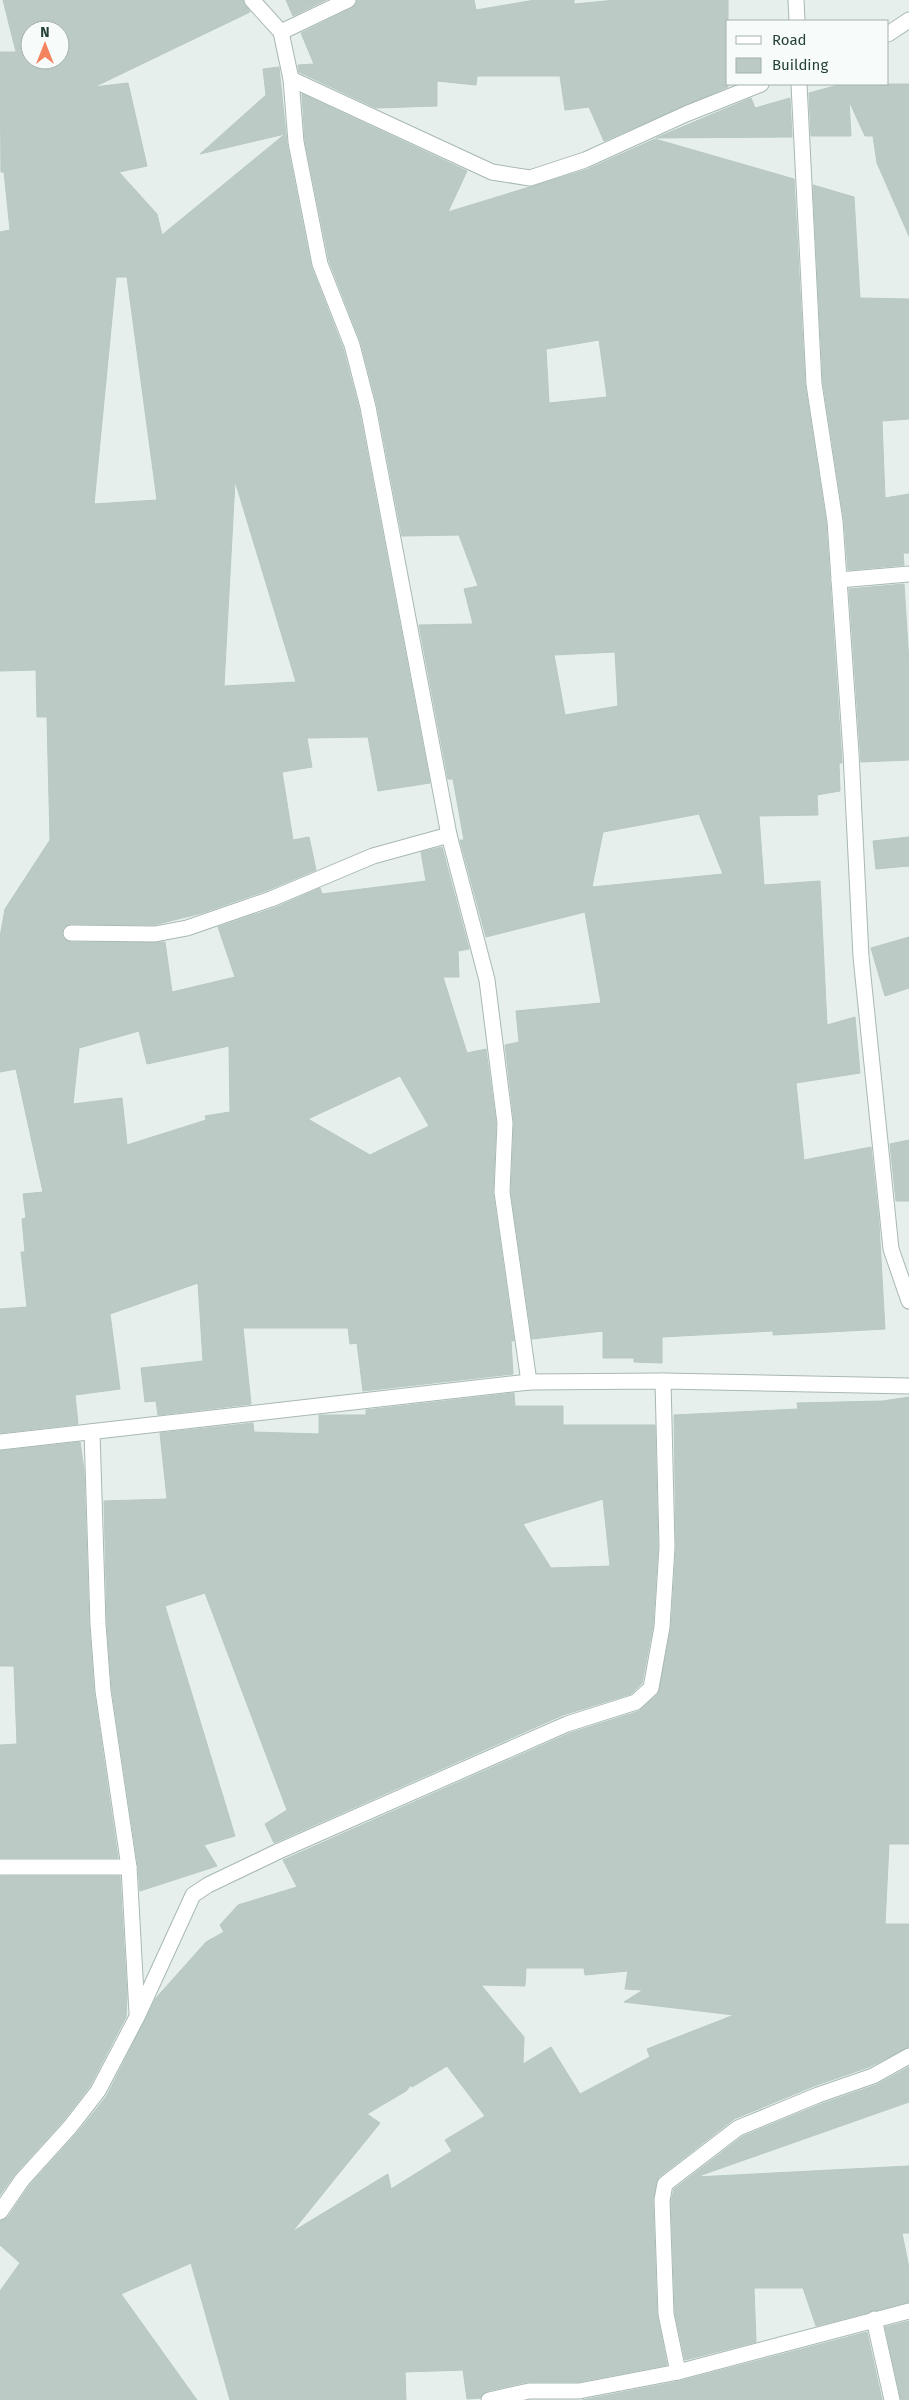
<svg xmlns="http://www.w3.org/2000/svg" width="909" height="2400" viewBox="0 0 909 2400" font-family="'Fira Sans',sans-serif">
	<rect width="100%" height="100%" fill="#e6efeb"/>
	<g fill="#bbcac4" stroke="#b8c9c2" fill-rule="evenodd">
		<path d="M3,0H243L250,12L94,87L128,83L147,166L119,172L157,214L162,235L285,134L200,154L266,95L263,69L279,67L287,144L311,266L343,348L359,409L430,783L378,791L368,737L307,738L312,767L282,772L293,840L309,837L316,870L268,890L202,913L154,925L71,924L63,928V937L71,942H165L172,992L235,977L218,927L274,908L320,888L322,894L426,881L421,852L442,847L469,949L458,951L459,977H443L467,1053L486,1049L496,1123L493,1193L514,1341H511L513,1374L363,1391L357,1343L350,1344L348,1328H243L251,1404L158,1415L156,1401L145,1402L141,1368L203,1361L198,1283L110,1314L120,1389L75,1395L78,1424L0,1433V1309L27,1307L21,1252H25L22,1219L26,1218L23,1194L43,1192L16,1069L0,1072V937L5,909L50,840L47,717H37L36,670L0,671V232L10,230L4,172H1L0,52H16ZM30,30H60V60H30ZM116,277H127L157,500L94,504ZM235,481L296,682L224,686ZM139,1031L147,1064L229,1046L230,1112L205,1116L206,1120L127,1145L122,1098L73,1104L79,1048ZM400,1076L429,1126L370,1155L308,1119Z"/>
		<path d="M286,0H326L293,16Z"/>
		<path d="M357,0H474L476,10L535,0H574V4L616,0H728V87L604,141L589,107L565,110L560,76H477L476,85L437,81V106L376,108L299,72L298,65L314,64L301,33L352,8Z"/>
		<path d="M842,84H909V236L877,163L873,136H865L849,101L851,136H811L809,93Z"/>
		<path d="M302,94L467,171L448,212L588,169L655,139L794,179L805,384L826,522L842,763H839L840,791L817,795L818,815L759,816L764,885L820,881L827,1025L855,1017L860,1073L796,1083L804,1160L871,1147L879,1223L885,1329L773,1335V1331L662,1337V1363L634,1362V1358H603V1331L532,1339L511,1192L514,1122L505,1045L519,1042L516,1011L601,1003L585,912L486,937L460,840H464L453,779H448L419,625L473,624L464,589L478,586L459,535L402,536L377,405L361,343L329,261L305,141ZM599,340L607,397L549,403L546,349ZM615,652L618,706L565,715L554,655ZM699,814L723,874L592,887L603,832Z"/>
		<path d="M751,98L755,108L790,98L792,137L656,138Z"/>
		<path d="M813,185L854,197L860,298L909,299V419L882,421L885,498L909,494V553H903L904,565L848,570L844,520L823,383Z"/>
		<path d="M904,584L909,663V760L861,762L849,589Z"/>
		<path d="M909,837V866L876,869L873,841Z"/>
		<path d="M909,937V988L885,996L871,948Z"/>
		<path d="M909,1140V1201H896L890,1144Z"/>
		<path d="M514,1393L515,1406H563V1425H655L658,1547L653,1626L642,1683L631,1694L563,1715L274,1843L265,1824L287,1810L205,1593L165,1606L235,1836L204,1845L217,1866L140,1891L138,1866L112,1690L107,1624L104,1501L167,1499L160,1433L253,1423L254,1432L319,1434V1415H366V1410ZM603,1499L610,1566L551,1568L523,1524Z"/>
		<path d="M909,1397V1844H889L885,1924H909V2047L869,2067L814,2086L734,2119L659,2177L653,2200L657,2314L667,2365L578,2382H527L487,2391L480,2398L467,2399L463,2370L405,2372L406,2400H230L191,2263L121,2294L197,2400H0V2291L20,2263L0,2245V2221L8,2217L29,2186L77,2133L106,2097L156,1998L206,1942L224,1932L220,1925L238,1905L297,1887L283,1860L570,1733L639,1711L658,1694L671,1628L676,1548L674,1415L798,1409L797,1403L883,1401ZM526,1968H584L585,1975L628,1971L625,1989L643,1990L624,2002L734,2015L647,2049L650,2057L580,2094L551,2047L523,2064L524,2037L481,1985L525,1986ZM447,2066L485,2116L445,2140L452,2151L391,2189L388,2174L292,2232L380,2123L367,2114L406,2091L411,2085L412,2087Z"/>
		<path d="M80,1442L84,1470L89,1624L94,1692L118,1858H0V1745L17,1744L14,1666H0V1451Z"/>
		<path d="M0,1876H120L127,1997L126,2017L90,2086L63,2121L15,2174L0,2195Z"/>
		<path d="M909,2067V2102L696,2177L909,2166V2233H902L909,2268V2302L816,2326L803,2288H754L756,2342L685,2360L675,2313L671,2201L674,2189L743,2136L821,2104L876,2085Z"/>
		<path d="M909,2321V2400H901L885,2327Z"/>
		<path d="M867,2332L882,2400H582L680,2381Z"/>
	</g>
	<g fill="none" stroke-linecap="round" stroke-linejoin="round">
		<defs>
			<g id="minor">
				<path d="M252,0L281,32L291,79L296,142L320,264L352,345L368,407L449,835L487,980L505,1123L502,1192L529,1382"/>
				<path d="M796,0L797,21"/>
				<path d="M281,32L348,0"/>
				<path d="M888,34L909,20"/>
				<path d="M291,79L492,172L530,178L585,160L686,114L761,84"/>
				<path d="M799,84L814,384L835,521L851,753L861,957L891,1249L909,1301"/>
				<path d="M839,580L909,574"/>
				<path d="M71,933L155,934L187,928L271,899L373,856L449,835"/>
				<path d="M92,1432L98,1624L103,1691L129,1867L137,2013"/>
				<path d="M0,1442L529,1382L663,1381L909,1386"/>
				<path d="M0,1867H129"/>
				<path d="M0,2212L22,2180L70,2127L98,2091L138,2015L193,1895L208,1885L279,1851L567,1724L636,1702L651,1688L662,1627L667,1547L663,1381"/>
				<path d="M874,2319L892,2400"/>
				<path d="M678,2372L666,2314L662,2200L665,2184L738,2128L818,2095L873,2076L909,2056"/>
				<path d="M489,2400L529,2391H579L678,2372L909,2311"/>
			</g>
		</defs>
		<use href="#minor" stroke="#a8b8b2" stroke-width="17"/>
		<use href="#minor" stroke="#fff" stroke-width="15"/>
	</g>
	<rect x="726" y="20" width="162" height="65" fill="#f7fbf9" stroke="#a3b1ad"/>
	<rect x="736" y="36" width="25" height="8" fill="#ffffff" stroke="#a3b1ad"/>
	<text x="772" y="45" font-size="15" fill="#24423a">Road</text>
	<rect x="736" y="58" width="25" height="15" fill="#bbcac4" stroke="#a3b1ad"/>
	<text x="772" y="70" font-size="15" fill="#24423a">Building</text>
	<g transform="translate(45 45)"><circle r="24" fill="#f7fbf9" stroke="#a3b1ad"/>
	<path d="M0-4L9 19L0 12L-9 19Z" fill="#f4845f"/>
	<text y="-8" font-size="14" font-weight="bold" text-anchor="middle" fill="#24423a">N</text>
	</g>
</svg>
